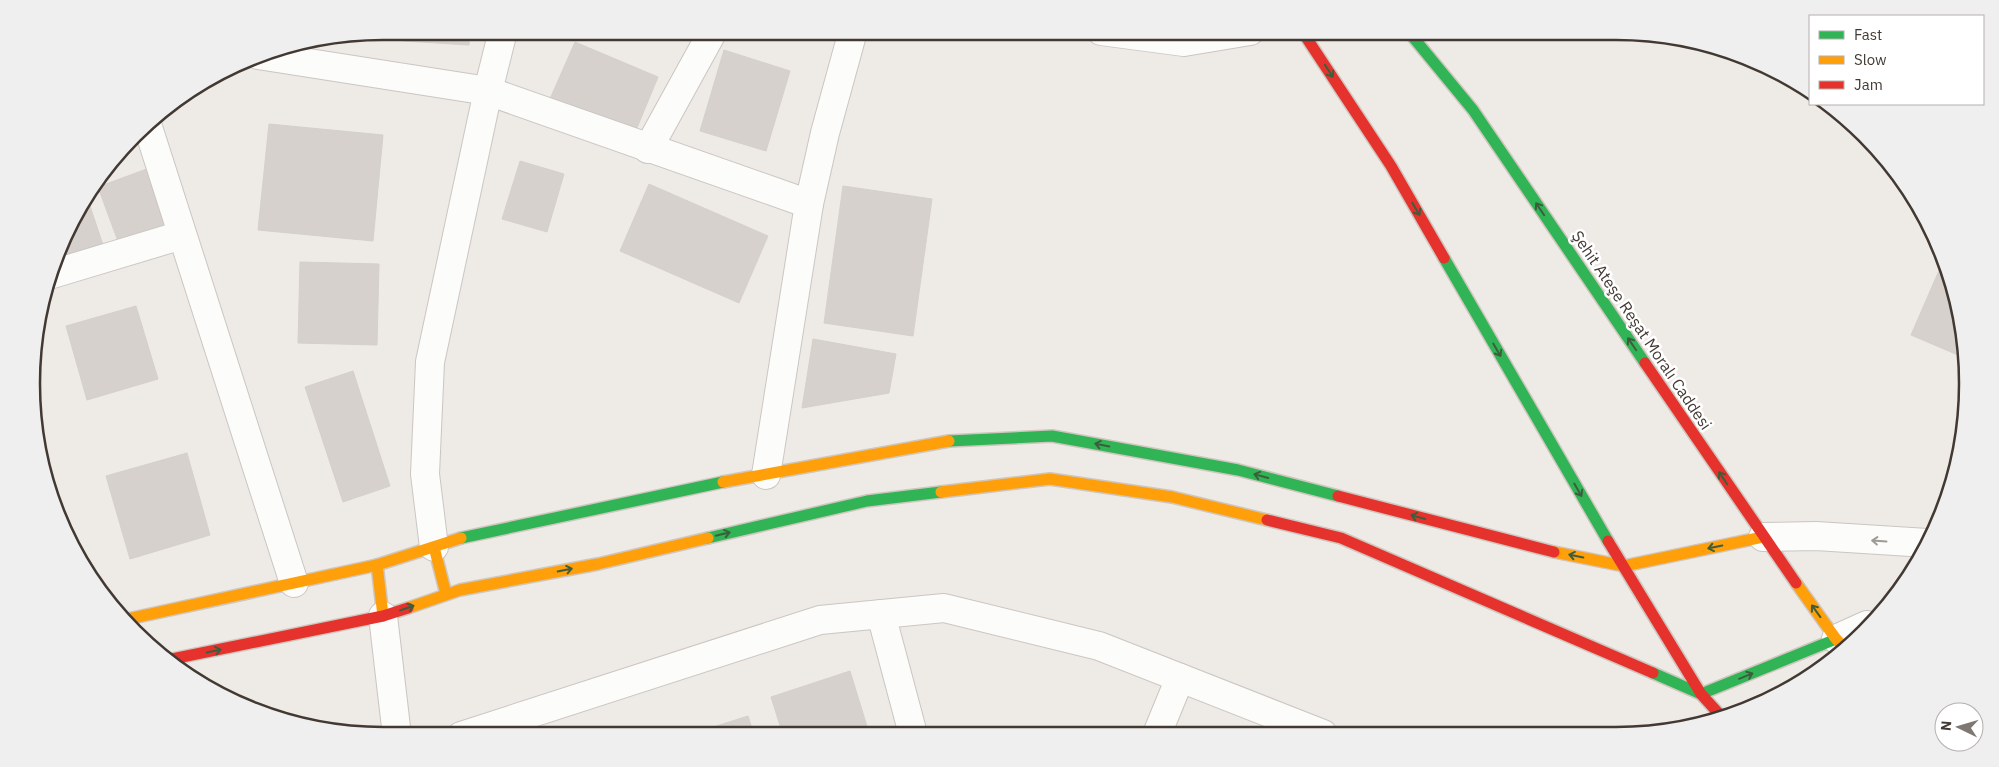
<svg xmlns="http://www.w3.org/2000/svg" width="1999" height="767" viewBox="0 0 1999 767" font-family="'IBM Plex Sans',sans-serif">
	<rect width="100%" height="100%" fill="#eeeae6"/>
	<g fill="#d6d1cd" stroke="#d6d0cc">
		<path d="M404,31H470L469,45L404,41Z"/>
		<path d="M575,42L658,77L634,135L550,99Z"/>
		<path d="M724,50L790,71L766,151L700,131Z"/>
		<path d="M269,124L383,135L373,241L258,230Z"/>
		<path d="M520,161L564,174L547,232L502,219Z"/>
		<path d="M152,167L172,224L119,244L98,187Z"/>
		<path d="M649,184L768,236L739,303L620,251Z"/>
		<path d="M843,186L932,199L913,336L824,323Z"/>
		<path d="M87,197L103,245L54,262L78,208Z"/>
		<path d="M1944,259L1949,271L1965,338V358L1911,335Z"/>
		<path d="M300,262L379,264L377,345L298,343Z"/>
		<path d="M136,306L158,379L87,400L66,326Z"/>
		<path d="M813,339L896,354L889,393L802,408Z"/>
		<path d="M353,371L390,486L343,502L305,387Z"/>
		<path d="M187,453L210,535L130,559L106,476Z"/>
		<path d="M850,671L869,733L863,735H783L771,697Z"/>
		<path d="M748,716L754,735H688Z"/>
	</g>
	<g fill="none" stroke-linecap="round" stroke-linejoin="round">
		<defs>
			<g id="street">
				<path d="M1101,31L1184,42L1250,31"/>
				<path d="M258,55L488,91L809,204"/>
				<path d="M147,124L294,583"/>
				<path d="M648,149L713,31"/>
				<path d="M49,275L182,235"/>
				<path d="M766,475L809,204L825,133L853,31"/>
				<path d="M1763,537L1816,536L1927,543"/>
				<path d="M434,547L425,474L430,362L488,91L503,31"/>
				<path d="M881,614L913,734"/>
				<path d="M383,616L397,736"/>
				<path d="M1836,639L1867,625"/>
				<path d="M1157,734L1180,678"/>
				<path d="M461,736L820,620L944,608L1099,646L1323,734"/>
			</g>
			<g id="fast">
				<path d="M1408,31L1473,110L1645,363"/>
				<path d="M1444,258L1608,541"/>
				<path d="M949,441L1052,436L1238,470L1338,496"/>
				<path d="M461,538L723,482"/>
				<path d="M708,538L867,501L941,492"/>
				<path d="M1653,673L1701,694L1836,639"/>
			</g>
			<g id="slow">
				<path d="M723,482L949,441"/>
				<path d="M941,492L1050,479L1172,497L1267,520"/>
				<path d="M434,547L446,594"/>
				<path d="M1554,552L1624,566L1763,537"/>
				<path d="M377,565L383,616"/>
				<path d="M1796,583L1836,639L1846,649"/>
				<path d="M408,608L460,590L598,564L708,538"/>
				<path d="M128,619L377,565L461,538"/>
			</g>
			<g id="jam">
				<path d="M1302,31L1391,166L1444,258"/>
				<path d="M1645,363L1796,583"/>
				<path d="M1338,496L1554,552"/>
				<path d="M1267,520L1341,538L1653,673"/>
				<path d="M1608,541L1701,694L1720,715"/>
				<path d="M167,660L383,616L408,608"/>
			</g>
		</defs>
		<use href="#street" stroke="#cbc6c2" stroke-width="30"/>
		<use href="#fast" stroke="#cfc6be" stroke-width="14"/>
		<use href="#slow" stroke="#cfc6be" stroke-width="14"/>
		<use href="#jam" stroke="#cfc6be" stroke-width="14"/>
		<use href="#street" stroke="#fcfcfb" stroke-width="28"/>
		<use href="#fast" stroke="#30b455" stroke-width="11"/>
		<use href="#slow" stroke="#ff9f0a" stroke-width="11"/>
		<use href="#jam" stroke="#e5322d" stroke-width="11"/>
	</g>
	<defs><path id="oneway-shaft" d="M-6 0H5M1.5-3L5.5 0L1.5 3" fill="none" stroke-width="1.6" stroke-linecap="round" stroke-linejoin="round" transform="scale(1.25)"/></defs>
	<g stroke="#3d5e3d">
		<use href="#oneway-shaft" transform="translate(1329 71) rotate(57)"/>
		<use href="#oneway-shaft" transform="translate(1416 209) rotate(60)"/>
		<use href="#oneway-shaft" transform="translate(1540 209) rotate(-124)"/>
		<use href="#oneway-shaft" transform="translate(1632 344) rotate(-124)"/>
		<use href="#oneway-shaft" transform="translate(1497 350) rotate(60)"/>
		<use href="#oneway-shaft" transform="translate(1102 445) rotate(-169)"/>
		<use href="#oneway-shaft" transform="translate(1261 476) rotate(-165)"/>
		<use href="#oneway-shaft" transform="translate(1723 478) rotate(-124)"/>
		<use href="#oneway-shaft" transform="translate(1578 490) rotate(60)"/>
		<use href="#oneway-shaft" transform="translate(1418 517) rotate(-165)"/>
		<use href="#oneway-shaft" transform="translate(723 534) rotate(-13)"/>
		<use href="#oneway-shaft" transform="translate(1715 547) rotate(168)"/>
		<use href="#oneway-shaft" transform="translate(1576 556) rotate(-168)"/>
		<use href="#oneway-shaft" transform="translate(565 570) rotate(-11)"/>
		<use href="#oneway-shaft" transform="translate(407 608) rotate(-19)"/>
		<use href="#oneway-shaft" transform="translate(1816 611) rotate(-126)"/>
		<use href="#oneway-shaft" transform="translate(214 651) rotate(-12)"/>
		<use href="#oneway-shaft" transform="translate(1746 676) rotate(-22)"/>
	</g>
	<use stroke="#a09a97" href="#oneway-shaft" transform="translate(1879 541) rotate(-176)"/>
	<g text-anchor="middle" stroke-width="5" stroke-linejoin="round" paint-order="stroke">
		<g font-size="16" fill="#433933" stroke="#fff">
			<text transform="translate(1642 330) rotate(56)" y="6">Şehit Ateşe Reşat Moralı Caddesi</text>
		</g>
	</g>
	<path d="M0 0H1999V767H0ZM383 40H1616A343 343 0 0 1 1959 383V384A343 343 0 0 1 1616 727H383A343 343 0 0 1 40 384V383A343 343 0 0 1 383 40Z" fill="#f0efef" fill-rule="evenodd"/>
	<path fill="none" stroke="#433933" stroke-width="2.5" d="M383 40H1616A343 343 0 0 1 1959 383V384A343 343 0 0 1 1616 727H383A343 343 0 0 1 40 384V383A343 343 0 0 1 383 40Z"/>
	<rect x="1809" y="15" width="175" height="90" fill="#ffffff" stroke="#b4b0ad"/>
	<rect x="1819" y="31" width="25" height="8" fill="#30b455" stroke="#b4b0ad"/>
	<text x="1854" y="40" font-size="15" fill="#433933">Fast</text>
	<rect x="1819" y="56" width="25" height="8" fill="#ff9f0a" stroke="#b4b0ad"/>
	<text x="1854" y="65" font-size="15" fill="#433933">Slow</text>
	<rect x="1819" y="81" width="25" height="8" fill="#e5322d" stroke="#b4b0ad"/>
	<text x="1854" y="90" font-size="15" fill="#433933">Jam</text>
	<g transform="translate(1959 727) rotate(275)"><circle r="24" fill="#ffffff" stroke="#b4b0ad"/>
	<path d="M0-4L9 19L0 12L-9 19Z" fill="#7f7772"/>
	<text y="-8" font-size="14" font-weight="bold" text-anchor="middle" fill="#433933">N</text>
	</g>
</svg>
